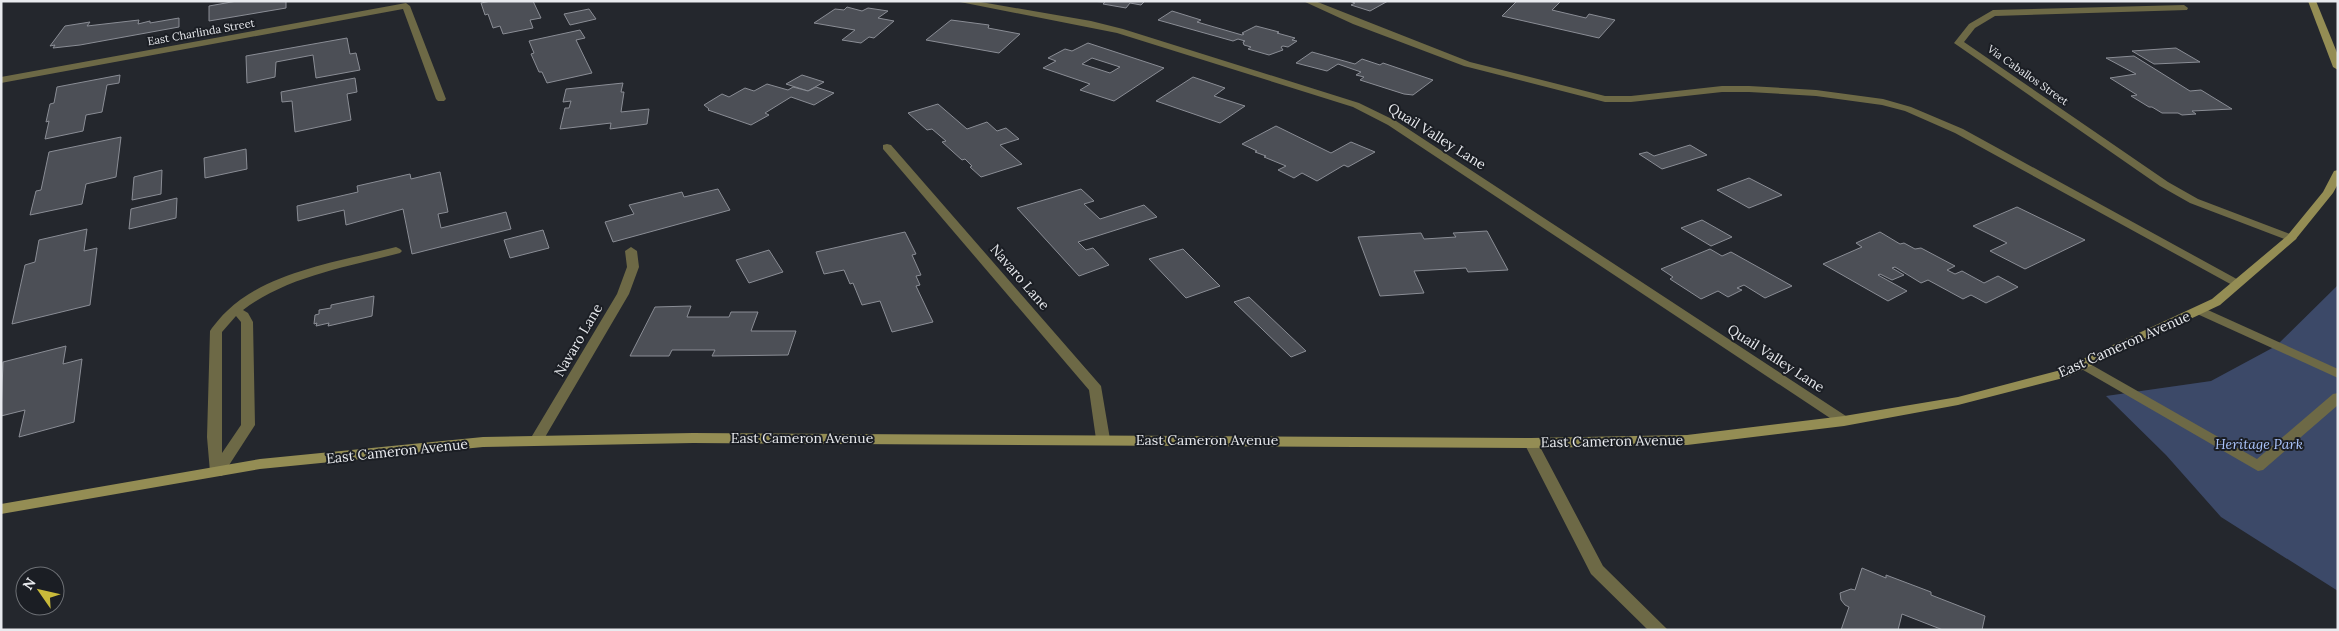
<svg xmlns="http://www.w3.org/2000/svg" width="2339" height="631" viewBox="0 0 2339 631" font-family="Lora,serif">
	<rect width="100%" height="100%" fill="#24272d"/>
	<path fill="#3c4968" d="M2338,285V591L2221,517L2166,455L2106,396L2211,381L2276,346Z"/>
	<g fill="#4c4f56" stroke="#8a8d95" fill-rule="evenodd">
		<path d="M237,1H286V8L209,21V6Z"/>
		<path d="M491,1H533L541,18L530,20L533,28L503,34L500,26L493,28L488,14L485,15L481,3Z"/>
		<path d="M1089,1H1145L1141,5L1130,3L1126,8L1103,4L1105,2Z"/>
		<path d="M1349,1H1388L1370,11L1351,5L1355,3Z"/>
		<path d="M1517,1H1561L1552,10L1586,18L1589,14L1615,20L1599,38L1502,16Z"/>
		<path d="M847,7L862,11L868,8L888,11L878,18L894,21L874,38L869,37L861,43L842,40L855,30L814,23L835,9L844,10Z"/>
		<path d="M589,9L596,19L570,25L564,14Z"/>
		<path d="M1172,11L1201,20L1197,22L1242,35L1244,34L1242,33L1256,26L1279,32L1277,33L1295,38L1292,40L1297,41L1288,47L1283,46L1281,47L1283,50L1269,55L1248,49L1251,47L1244,45L1243,42L1245,41L1238,39L1233,41L1158,20Z"/>
		<path d="M179,18V27L80,45L53,48L55,45L50,46L65,26L90,22L87,26L139,20L138,24L150,21V23Z"/>
		<path d="M951,20L989,25L988,28L1020,34L999,53L926,40Z"/>
		<path d="M580,30L585,38L576,40L592,73L547,83L542,72H539L531,54L534,53L529,41Z"/>
		<path d="M347,38L350,54L356,53L360,70L316,78L313,55L276,62L275,77L247,83L246,56Z"/>
		<path d="M1088,43L1164,68L1114,101L1080,90L1090,84L1043,68L1056,61L1048,58L1065,49L1072,51ZM1092,58L1120,67L1110,73L1082,64Z"/>
		<path d="M2176,48L2200,62L2154,64L2132,51Z"/>
		<path d="M1312,52L1355,64L1362,59L1380,65L1383,63L1433,80L1413,95L1404,94L1360,80L1364,77L1356,75L1361,72L1338,64L1327,71L1296,63Z"/>
		<path d="M2134,56L2190,91L2201,90L2232,109L2192,111L2196,114L2182,115L2178,113H2162L2152,107H2149L2131,96L2137,95L2110,78L2136,74L2106,58Z"/>
		<path d="M120,75L119,83L107,85L102,112L86,115L83,131L45,139L49,121L46,122L50,104L54,103L57,87Z"/>
		<path d="M802,75L824,82L808,91L786,84Z"/>
		<path d="M1193,77L1225,88L1214,96L1245,106L1220,123L1156,101Z"/>
		<path d="M355,78L357,92L347,94L351,120L295,132L292,101L282,102L281,92Z"/>
		<path d="M623,83L621,92H624L621,112L649,109L647,124L610,129L611,123L560,129L565,108H569L571,101L563,102L566,89Z"/>
		<path d="M767,84L788,90L793,87L808,91L816,87L834,93L814,105L791,97L765,113L769,115L751,125L708,110L709,109L704,105L722,94L729,97L745,88L754,91Z"/>
		<path d="M938,104L967,129L987,122L997,131L1006,128L1019,139L1000,145L1022,164L981,177L970,167L972,166L965,159L962,160L942,142L946,141L932,129L927,130L908,113Z"/>
		<path d="M1276,126L1331,153L1351,142L1375,152L1348,167L1344,165L1317,181L1302,173L1294,178L1278,170L1286,166L1264,157L1266,156L1255,152L1257,151L1242,144Z"/>
		<path d="M121,137L116,177L86,184L82,204L30,215L36,191L41,190L49,152Z"/>
		<path d="M1690,145L1707,155L1662,169L1639,154L1647,152L1654,156Z"/>
		<path d="M246,149L247,169L205,178L204,158Z"/>
		<path d="M162,170L161,194L132,200L134,177Z"/>
		<path d="M440,172L448,212L438,214L441,228L506,212L511,229L412,254L403,209L346,225L344,210L298,221L297,206L358,192L357,186L410,174L411,179Z"/>
		<path d="M1749,178L1782,195L1749,208L1717,190Z"/>
		<path d="M718,189L730,210L613,242L605,222L634,214L629,205L682,192L684,197Z"/>
		<path d="M1081,189L1094,201L1084,204L1100,219L1144,205L1157,217L1078,242L1086,250L1093,248L1109,265L1079,276L1017,208Z"/>
		<path d="M177,198L176,218L129,229L131,209Z"/>
		<path d="M2017,207L2085,240L2025,269L1990,251L2007,243L1973,226Z"/>
		<path d="M1702,220L1732,237L1711,246L1681,228Z"/>
		<path d="M87,229L84,251L97,248L90,305L12,324L25,265L35,262L39,240Z"/>
		<path d="M543,230L549,248L510,258L504,240Z"/>
		<path d="M1487,231L1508,270L1468,272L1466,268L1414,271L1424,293L1380,296L1358,237L1421,233L1424,239L1456,237L1453,233Z"/>
		<path d="M905,232L916,254L912,255L921,275L916,276L920,285L916,286L933,322L892,332L880,301L862,305L853,283L850,284L844,270L824,274L816,252Z"/>
		<path d="M1880,232L1900,244L1904,243L1915,249L1921,248L1955,266L1947,270L1955,274L1962,271L1984,283L1998,276L2018,287L1986,303L1971,295L1963,299L1928,280L1921,283L1895,267L1892,268L1904,275L1892,280L1880,274L1878,275L1907,291L1888,301L1823,264L1862,247L1856,243Z"/>
		<path d="M1183,249L1220,286L1186,298L1149,259Z"/>
		<path d="M1710,249L1722,256L1731,252L1792,286L1765,298L1744,285L1737,288L1742,290L1728,297L1718,291L1701,299L1670,279L1673,277L1661,269Z"/>
		<path d="M769,250L783,272L749,283L736,260Z"/>
		<path d="M374,296L372,316L328,326L329,323L316,326L317,323L314,324L315,315L319,314V310L331,308V305Z"/>
		<path d="M1249,297L1306,351L1291,357L1234,302Z"/>
		<path d="M691,306L687,317H729L731,312H758L751,331H796L788,355L712,356L715,350H672L669,356H630L655,307Z"/>
		<path d="M66,346L63,364L82,359L74,422L19,437L25,410L1,416L3,362Z"/>
		<path d="M1862,568L1886,578V575L1931,592V595L1985,616L1982,630H1943L1902,614L1898,630H1841L1849,607L1845,605L1841,600L1840,593L1851,589L1855,590Z"/>
	</g>
	<g fill="none" stroke-linecap="round" stroke-linejoin="round">
		<g fill="#6d6946" fill-rule="evenodd">
			<path d="M1303,1H1315L1470,62L1605,96H1631L1722,86H1749L1816,90L1883,99L1911,107L1963,129L2244,283L2238,287L2234,286L1955,133L1905,111L1882,105L1816,96L1749,92H1722L1631,102H1605L1464,66L1353,24Z"/>
			<path d="M396,247L400,249L402,251L400,253C347,267 288,276 243,310L248,313L253,322L255,425L222,476H212L210,472L207,437L210,331L212,328C217,322 221,316 227,311C268,271 342,261 396,247ZM236,316L241,322V425L222,453V332Z"/>
			<path d="M2199,306L2338,369V378L2195,313L2193,310Z"/>
			<path d="M2083,360L2257,459L2333,394L2338,393V405L2263,470L2258,471L2078,367L2076,364L2078,361Z"/>
			<path d="M1531,438L1536,440L1538,443L1603,566L1668,630H1648L1591,574L1524,443L1526,440Z"/>
		</g>
		<g fill="#6d6946" fill-rule="evenodd">
			<path d="M955,1H975L1091,21L1123,29L1359,103L1396,121L1849,418L1851,421L1849,424H1839L1388,125L1353,107L1117,33Z"/>
			<path d="M406,3L410,6L446,99L444,101H438L436,99L403,9L1,83V77Z"/>
			<path d="M2184,5L2188,8L2187,10L1995,16L1975,28L1964,42L2168,182L2198,199L2295,236L2297,238L2295,240H2287L2190,203L2160,186L1954,43L1969,24L1993,10Z"/>
			<path d="M887,144L891,145L1101,386L1110,439L1108,442H1098L1096,439L1089,390L883,149V145Z"/>
			<path d="M631,247L637,251L639,267L629,294L541,444H531L529,441L617,294L627,267L625,251Z"/>
		</g>
		<g fill="#948d54" fill-rule="evenodd">
			<path d="M2308,1H2316L2338,55V70L2333,67Z"/>
			<path d="M2338,170V184L2333,193L2295,240L2220,305L2067,377L1958,405L1844,426L1687,445L1531,448L693,443L483,447L260,469L1,514V504L260,459L483,437L693,433L1531,438L1687,435L1844,416L1958,397L2057,371L2212,299L2287,236L2323,192L2334,171Z"/>
		</g>
	</g>
	<g text-anchor="middle" stroke-width="4" stroke-linejoin="round" paint-order="stroke">
		<g font-size="11" fill="#e8eaee" stroke="#1b1e24">
			<text transform="translate(201 32) rotate(-10)" y="4">East Charlinda Street</text>
			<text transform="translate(2028 75) rotate(35)" y="4">Via Caballos Street</text>
		</g>
		<g font-size="14" fill="#e8eaee" stroke="#1b1e24">
			<text transform="translate(1437 136) rotate(32)" y="5">Quail Valley Lane</text>
			<text transform="translate(1020 277) rotate(49)" y="5">Navaro Lane</text>
			<text transform="translate(578 340) rotate(-60)" y="5">Navaro Lane</text>
			<text transform="translate(2124 344) rotate(-24)" y="5">East Cameron Avenue</text>
			<text transform="translate(1776 358) rotate(33)" y="5">Quail Valley Lane</text>
			<text x="802" y="443">East Cameron Avenue</text>
			<text x="1207" y="445">East Cameron Avenue</text>
			<text transform="translate(1612 441) rotate(-1)" y="5">East Cameron Avenue</text>
			<text transform="translate(397 451) rotate(-6)" y="5">East Cameron Avenue</text>
		</g>
		<g font-size="14" font-style="italic" fill="#abc4fc" stroke="#1b1e24">
			<text x="2259" y="449">Heritage Park</text>
		</g>
	</g>
	<rect width="2339" height="631" fill="none" stroke="#e8eaee" stroke-width="5"/>
	<g transform="translate(40 591) rotate(304)"><circle r="24" fill="#1b1e24" stroke="#6d7075"/>
	<path d="M0-4L9 19L0 12L-9 19Z" fill="#c9ba3a"/>
	<text y="-8" font-size="14" font-weight="bold" text-anchor="middle" fill="#e8eaee">N</text>
	</g>
</svg>
